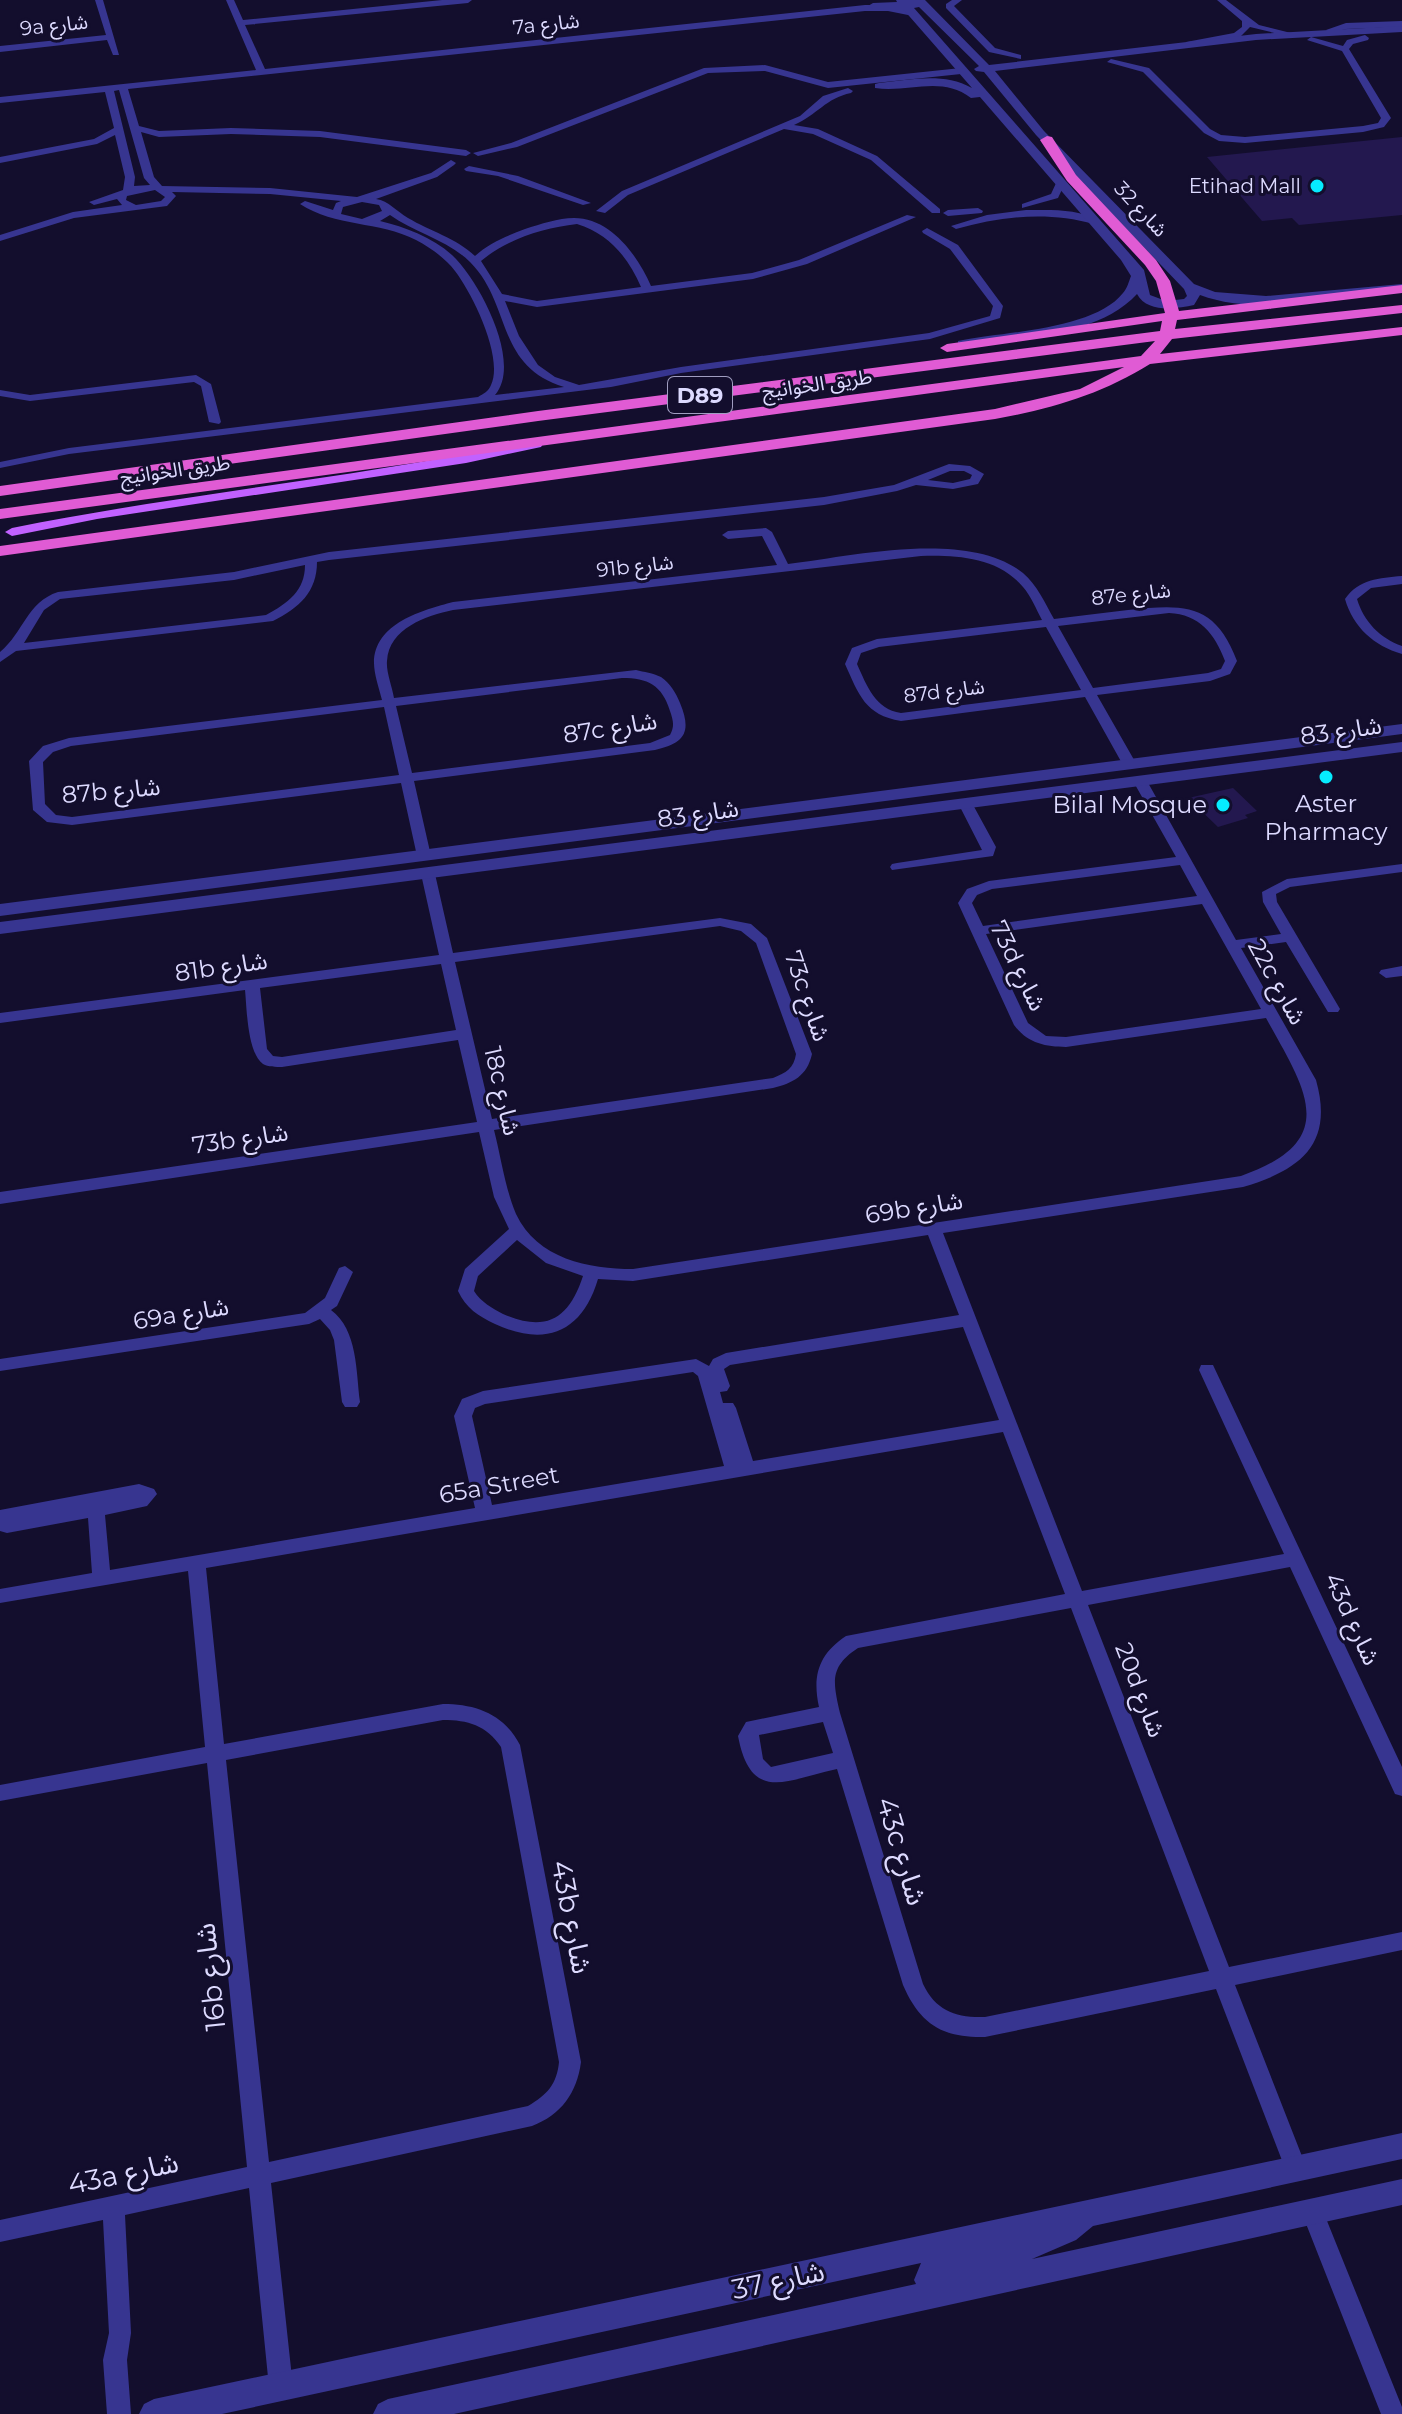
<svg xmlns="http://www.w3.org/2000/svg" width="1402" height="2414" viewBox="0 0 1402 2414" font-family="Montserrat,'Noto Sans Arabic',sans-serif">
	<rect width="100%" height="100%" fill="#130e2d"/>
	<g fill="#23184f">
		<path d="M1402,137V215L1299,225L1292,218L1262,221L1207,157Z"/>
		<path d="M1233,788L1257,811L1245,815L1248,818L1218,827L1188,798Z"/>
	</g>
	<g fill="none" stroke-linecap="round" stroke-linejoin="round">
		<g fill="#373590" fill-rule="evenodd">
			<path d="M95,0H103L119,55H113L107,40L0,52V46L106,35Z"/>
			<path d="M226,0H234L243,20L442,0H472L468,3L245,25L265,69L865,5H888L916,11V15L913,16L888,11H865L128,89L139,126L159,131L231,128L320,131L466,150L471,153L466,156L320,137L231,134L159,137L141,132L154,177L162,186L270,188L357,197L431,173L451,160L456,163L454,165L437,177L376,199C389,201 396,211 408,218C430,231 456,238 475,256C489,243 507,236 525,229C541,224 558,218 574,218C611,218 638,256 651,286L752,273L799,260L907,215L916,217L807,264L753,279L537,307L505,301L519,336L538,365L555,377L579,385L681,367L929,333L990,316L993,306L950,249L923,233L922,231L927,228L958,245L1003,306L1000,318L930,339L681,373L611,387L69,454L0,468V462L69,448L478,397C483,394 489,391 491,385C504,357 472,293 455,271C445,258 431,248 416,240C379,221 335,227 300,204L305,201L333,210L336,203L341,201L270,194L172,192L176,196L167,206L74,218L0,241V235L73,212L122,205L117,199L94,205L89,202L123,190L125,177L115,135L97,144L0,163V157L94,139L114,128L105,92L0,103V97L256,70ZM119,90L144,178L150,185L134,186L135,177L114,91ZM155,190L165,197L161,201L136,205L126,200L127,196ZM362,202L379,205L382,211L362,219L341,214L343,207ZM390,215C415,233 448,240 470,262C512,304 495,366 564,387L495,395C523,363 479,280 452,255C432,237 405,227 380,221ZM577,224C609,234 628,257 641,287L537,301L502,294L481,261C507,239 543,228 577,224Z"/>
			<path d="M952,0H962L954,6L995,48L1021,55V59L989,52L946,8V4Z"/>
			<path d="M1217,0H1226L1259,25L1295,34L1291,37L1250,27L1240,37L1186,46V42L1234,33L1242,27V21Z"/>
			<path d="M1402,21V27L1346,29L1330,33L1326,30L1346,23Z"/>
			<path d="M1365,35L1369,38L1368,40L1353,44L1349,49L1391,118L1384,127L1363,132L1245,143L1219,141L1204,133L1143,72L1107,62L1111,59L1149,68L1210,129L1221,135L1245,137L1363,126L1378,123L1381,118L1342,51L1307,40L1311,37L1343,46L1347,40Z"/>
			<path d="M765,65L828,82L961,68L966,71L961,74L828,88L765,71L708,73L517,147L478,156L473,153L511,143L704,68Z"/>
			<path d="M848,88L853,91L851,93C826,98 817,115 794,125L818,129L877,156L940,209V213H932L871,160L813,134L784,129L628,195L605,213L596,211L622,191L800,116L823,96Z"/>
			<path d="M469,166L518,176L591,203L583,205L498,176L466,171L464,169Z"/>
			<path d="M1057,181L1065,183L1058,198L1022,208V204L1051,194Z"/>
			<path d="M978,208L983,211L982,213L948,216L943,213L948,210Z"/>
			<path d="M1026,210C1050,210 1078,208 1099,221L1094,224C1048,211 1002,216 956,229L951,226L987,215Z"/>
			<path d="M196,375L211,384L221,422L219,424L209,422L201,386L194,382L30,401L0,396V390L30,395Z"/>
			<path d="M949,464L970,466L984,474L978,484L953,489L916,485L897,491L824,505L329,560L317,562C317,592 299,608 273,621L16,651L0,662V652C24,632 27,602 58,592L234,572L329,552L824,497L894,485ZM950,471H964L972,475L970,479L953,483L928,480ZM305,565C305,591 288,603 266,615L24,643L44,610L60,599L234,580Z"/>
			<path d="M766,528L772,532L788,564C853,556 968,529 1023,573C1037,585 1045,603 1054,619C1078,616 1103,613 1128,610C1183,604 1215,602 1237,661L1230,674L1210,681L1097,695L1137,765L1130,769L1123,765L1085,697L901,721C865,715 859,695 845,664L852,648L877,639L1042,620C1036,609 1031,596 1023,587C998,557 956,555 921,556L453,610C426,616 389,628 387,661C386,672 392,686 394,698L636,670C644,672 653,673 661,677C670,683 676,693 680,703C692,732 685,743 655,750L414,781L431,856L424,860L417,856L401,783L72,825L47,822L33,810L29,761L43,746L69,738L382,700C379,688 374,674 374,663C374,623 423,610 453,602L777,565L762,536L728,539L722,535L728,531ZM1169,613C1199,614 1215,634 1225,661L1221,669L1208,673L1093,688L1058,626ZM1046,627L1081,690L901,713C875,709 867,686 857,664L861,653L879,647ZM622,678C648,678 662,685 670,711C673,720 675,726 670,735L650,743L412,773L396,706ZM384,707L399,775L72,817L56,815L45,804L43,762L53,752L71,746Z"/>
			<path d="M1402,576V584L1371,588L1357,599C1364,622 1380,638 1402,646V654C1374,646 1353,627 1345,599C1359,579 1379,578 1402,576Z"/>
			<path d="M1140,777L1147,781L1236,940L1281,934L1263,902L1262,892L1287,879L1402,864V872L1290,887L1276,894L1277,902L1340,1009L1338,1012H1328L1286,942L1241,948L1316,1080C1334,1144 1301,1170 1243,1187L943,1233L1082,1591L1284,1554L1199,1370L1201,1365H1213L1402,1767V1796L1395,1794L1290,1567L1088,1605L1229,1967L1402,1932V1950L1235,1985L1307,2169L1304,2176L1296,2180L1288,2176L1216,1989L985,2037C942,2038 920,2024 903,1985L837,1769C786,1780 751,1804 738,1736L746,1722L819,1707C812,1675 819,1654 846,1636L1065,1594L1003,1432L206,1568L224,1744L443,1704C476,1704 504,1714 520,1745L581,2062C577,2093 561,2115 532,2126L271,2183L293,2387L289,2395L281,2399L273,2395L269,2387L249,2188L125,2215L131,2333L127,2360L131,2414H107L103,2360L109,2333L103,2220L0,2242V2220L247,2167L207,1763L0,1801V1785L205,1747L188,1571L0,1603V1589L92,1573L88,1518L7,1533L0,1531V1510L139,1484L154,1489L157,1494L147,1506L105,1515L110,1570L475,1508L454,1416L462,1399L483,1391L696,1359L709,1366L713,1359L726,1353L959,1315L928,1235L633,1281L598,1279C582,1333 545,1347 495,1324C478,1316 466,1308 458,1291L465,1269L509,1229L494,1197L479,1132L0,1204V1192L477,1122L458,1040L282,1067C276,1067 268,1067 263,1064C247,1052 247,1009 245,990L0,1023V1013L439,955L421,874L428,870L435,874L453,953L720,918L751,924L767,938L812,1054C807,1076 793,1083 773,1088L494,1130C501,1157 505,1188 516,1214C537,1259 589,1269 633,1269L1241,1176C1343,1140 1305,1089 1266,1018L1066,1047C1045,1047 1027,1043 1014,1025L958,903L967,889L989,881L1176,857L1133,781ZM1180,865L1197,896L983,926L972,903L977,895L992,889ZM1202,904L1261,1009L1066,1037L1046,1036L1028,1023L986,934ZM720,926L741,931L756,943L796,1054C794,1068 786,1073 773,1078L492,1119L455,962ZM441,964L456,1030L282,1057L273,1056L267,1049L260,988ZM517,1240L546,1263L583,1276C569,1319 546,1333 503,1314C492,1308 481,1302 474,1291L478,1276ZM963,1327L999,1420L753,1461L736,1408L733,1403H723L720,1392L727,1391L730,1386L724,1369L730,1365ZM693,1372L698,1376L724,1466L492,1505L472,1416L475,1408L485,1404ZM1071,1608L1209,1971L985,2017C956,2018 936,2011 923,1984L840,1713C833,1682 829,1667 858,1648ZM443,1720C468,1720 486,1725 501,1747L559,2062C557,2084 547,2095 528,2106L269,2162L226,1760ZM823,1722L833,1753L771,1767L763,1759L759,1735Z"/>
			<path d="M965,799L972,803L996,847L993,856L892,870L890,867L892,864L897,863L982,850L958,803Z"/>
			<path d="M1402,966V976L1386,978L1379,973L1381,970Z"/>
			<path d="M345,1266L353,1272L337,1306L331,1310C358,1330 356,1372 360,1402L357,1407H345L342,1402L334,1340L330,1330L320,1319L309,1324L0,1371V1359L305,1313L325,1298L339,1268Z"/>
			<path d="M1312,2200L1320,2203L1323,2211L1402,2407V2414H1381L1301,2211L1304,2203Z"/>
		</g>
		<g fill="#373590" fill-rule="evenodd">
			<path d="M896,0H925L989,65L1256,34L1402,26V32L1256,40L995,71L1044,131L1194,284L1215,292L1266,296L1402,284V292C1337,296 1263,318 1200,295L1194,305C1176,309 1147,313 1137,294C1103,331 1043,335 996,342C984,344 970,349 958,347V341L963,340C1005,332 1095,329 1123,293C1127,289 1129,281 1131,276L1121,260L980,97L971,98C941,75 909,93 875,88V84L879,83C910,80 943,72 972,88L903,9H873L868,6L873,3L897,2ZM919,7L979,66L974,69L976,71L984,72L1036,135L1184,289L1187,296L1184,299L1166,301L1150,295L1144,270L914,8Z"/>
			<path d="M1402,724V734L0,916V904Z"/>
			<path d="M1402,742V752L0,934V922Z"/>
			<path d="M1402,2133V2159L1093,2226L1076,2240L1032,2259L1402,2179V2205L454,2414H373L378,2404L388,2399L916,2284L914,2280L921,2263L222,2414H139L144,2404L154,2399Z"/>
		</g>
		<path fill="#c161ff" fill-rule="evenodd" d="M536,440L543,444L541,447L466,463L97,519L12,536L5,532L12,528C186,493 363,477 536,440Z"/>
		<path fill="#e05bd4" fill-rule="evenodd" d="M1047,136L1052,137L1076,175L1156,260L1170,281L1179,311L1402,285V293L1177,320L1175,329L1402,305V313L1172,339L1160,354L1402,327V335L1150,364C1102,394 1051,409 995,419L0,556V546L995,409L1080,389L1124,367L0,519V509L1141,356L1155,341L538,421L0,496V486L538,411L1160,331L1162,321L947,352L940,348L947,344L1165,313L1156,281L1145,265L1067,181L1040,140Z"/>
	</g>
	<g fill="#06ebff" stroke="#130e2d" stroke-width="3">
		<circle cx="1317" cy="186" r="8"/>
		<circle cx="1326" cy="777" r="8"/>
		<circle cx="1223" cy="805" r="8"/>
	</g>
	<g text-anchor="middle" stroke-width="6" stroke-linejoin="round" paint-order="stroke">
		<g font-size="20" fill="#dddaff" stroke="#130e2d">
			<text transform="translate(546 24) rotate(-6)" y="7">7a شارع</text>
			<text transform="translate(54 25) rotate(-6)" y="7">9a شارع</text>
			<text transform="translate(1141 209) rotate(47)" y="7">شارع 32</text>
			<text transform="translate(817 384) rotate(-8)" y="7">طريق الخوانيج</text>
			<text transform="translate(175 470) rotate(-8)" y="7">طريق الخوانيج</text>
			<text transform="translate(635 566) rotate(-6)" y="7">91b شارع</text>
			<text transform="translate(1131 594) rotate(-6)" y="7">87e شارع</text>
			<text transform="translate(944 691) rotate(-7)" y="7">87d شارع</text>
		</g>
		<g font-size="20" fill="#dddaff" stroke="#130e2d" text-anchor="end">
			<text x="1301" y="193">Etihad Mall</text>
		</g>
		<rect fill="#130e2d" stroke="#a09dc0" stroke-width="2" x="668" y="377" width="64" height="36" rx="6"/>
		<g font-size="22" font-weight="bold" fill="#dddaff">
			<text x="700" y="403">D89</text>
		</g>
		<g font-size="24" fill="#dddaff" stroke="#130e2d">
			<text transform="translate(610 728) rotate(-9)" y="8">87c شارع</text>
			<text transform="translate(1341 731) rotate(-8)" y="8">شارع 83</text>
			<text transform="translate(111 791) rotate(-5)" y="8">87b شارع</text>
			<text transform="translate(698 814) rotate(-8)" y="8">شارع 83</text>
			<text transform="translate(1018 966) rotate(64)" y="8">73d شارع</text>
			<text transform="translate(221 967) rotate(-8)" y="8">81b شارع</text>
			<text transform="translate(1277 982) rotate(61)" y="8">22c شارع</text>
			<text transform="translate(807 996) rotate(71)" y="8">73c شارع</text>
			<text transform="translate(502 1091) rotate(77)" y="8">18c شارع</text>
			<text transform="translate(240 1139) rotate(-8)" y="8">73b شارع</text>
			<text transform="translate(914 1208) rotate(-9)" y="8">69b شارع</text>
			<text transform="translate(181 1314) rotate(-9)" y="8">69a شارع</text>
			<text transform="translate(499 1485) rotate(-10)" y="8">65a Street</text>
			<text transform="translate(1352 1619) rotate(65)" y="8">43d شارع</text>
			<text transform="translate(1140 1690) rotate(69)" y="8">20d شارع</text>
		</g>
		<g font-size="24" fill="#dddaff" stroke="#130e2d">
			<text x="1326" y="812">Aster<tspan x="1326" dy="28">Pharmacy</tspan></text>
			<text x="1207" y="813" text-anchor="end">Bilal Mosque</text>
		</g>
		<g font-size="28" fill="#dddaff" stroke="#130e2d">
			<text transform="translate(902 1851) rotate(73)" y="10">43c شارع</text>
			<text transform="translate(572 1917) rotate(79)" y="10">43b شارع</text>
			<text transform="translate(210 1977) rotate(-96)" y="10">16b شارع</text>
			<text transform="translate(123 2173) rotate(-12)" y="10">43a شارع</text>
			<text transform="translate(778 2280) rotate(-12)" y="10">شارع 37</text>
		</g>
	</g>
</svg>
